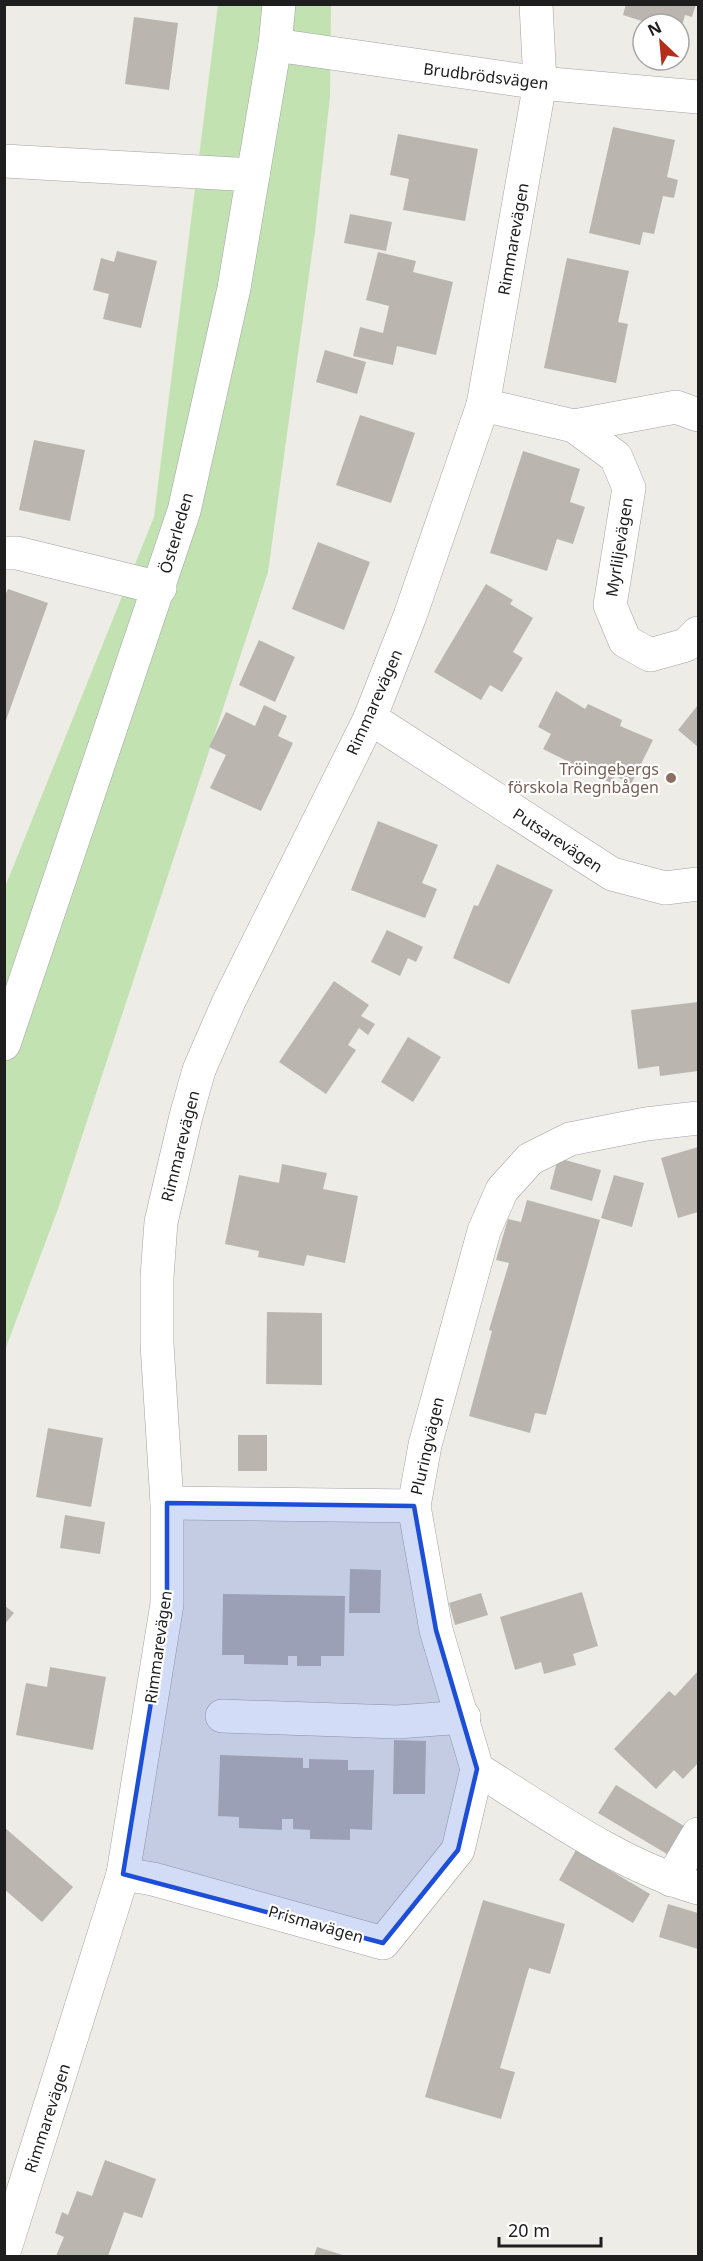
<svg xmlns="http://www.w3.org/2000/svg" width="703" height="2261" viewBox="0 0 703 2261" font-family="'Noto Sans',sans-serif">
	<rect width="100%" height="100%" fill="#eeece6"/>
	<path fill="#c2e2b2" d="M218,5H331L330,97L315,231L268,572L58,1209L5,1350V887L154,517Z"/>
	<g fill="#bbb5af">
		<path d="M626,4H696L692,17L685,15L680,33L679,24H651L623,15Z"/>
		<path d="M134,17L178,23L169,90L125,84Z"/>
		<path d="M613,127L675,140L667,177L678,180L674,198L663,196L654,234L643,232L640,245L589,233Z"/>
		<path d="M398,134L478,149L465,221L403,210L409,179L390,175Z"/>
		<path d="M350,214L392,222L386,251L344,243Z"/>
		<path d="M117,251L157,261L141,328L103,319L109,294L93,290L101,258L114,262Z"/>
		<path d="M378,252L416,261L413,272L453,282L436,355L397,346L393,365L353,356L360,327L383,333L389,306L366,300Z"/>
		<path d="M567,258L629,271L618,322L628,324L616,383L544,368Z"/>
		<path d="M325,350L366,362L357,394L316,382Z"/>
		<path d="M360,415L415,433L391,503L336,485Z"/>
		<path d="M34,440L85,450L70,521L19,510Z"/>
		<path d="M523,451L580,469L570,502L585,507L573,544L557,539L547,571L490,553Z"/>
		<path d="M318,542L370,562L344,630L292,609Z"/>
		<path d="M486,584L513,600L510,604L533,618L513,652L523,658L502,692L490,685L481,700L434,672Z"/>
		<path d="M8,589L48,603L5,723L4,597Z"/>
		<path d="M259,640L295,657L275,702L239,685Z"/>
		<path d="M556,691L585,709L588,704L622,720L620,726L653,740L631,784L615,776L611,783L543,749L551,734L538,727Z"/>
		<path d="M264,705L287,716L278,736L293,743L261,811L210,788L226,755L209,747L226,712L255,726Z"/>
		<path d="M698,705V747L678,730Z"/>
		<path d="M378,821L438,845L422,883L437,889L425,918L351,890Z"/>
		<path d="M497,864L553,890L509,984L453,958L474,905L478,906Z"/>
		<path d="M387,930L423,947L416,962L408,958L400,976L371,962Z"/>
		<path d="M334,981L369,1005L361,1016L375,1024L368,1035L359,1028L348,1045L356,1050L326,1094L279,1062Z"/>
		<path d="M698,1002V1071L660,1076L659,1066L638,1069L631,1010Z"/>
		<path d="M408,1037L441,1057L413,1102L381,1082Z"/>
		<path d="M698,1147V1212L678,1218L661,1158Z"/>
		<path d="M558,1158L601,1170L592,1201L550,1189Z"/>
		<path d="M282,1164L327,1173L323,1189L358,1196L345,1263L307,1255L304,1266L258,1257L259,1251L225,1244L239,1175L279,1183Z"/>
		<path d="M614,1175L644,1183L632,1227L601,1218Z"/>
		<path d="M527,1200L600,1220L546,1415L535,1413L530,1433L469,1416L492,1331L489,1330L509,1263L496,1260L508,1219L521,1222Z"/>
		<path d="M267,1312L322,1313V1385L266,1384Z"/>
		<path d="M48,1428L103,1438L91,1507L36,1497Z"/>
		<rect x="238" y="1435" width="29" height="36"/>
		<path d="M65,1515L105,1522L100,1554L60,1548Z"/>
		<path d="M350,1569L381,1570L380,1613H349Z"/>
		<path d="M582,1592L598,1646L573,1654L576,1665L544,1674L541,1662L515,1670L500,1617Z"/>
		<path d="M481,1593L488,1615L455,1625L449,1603Z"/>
		<path d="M223,1594L345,1596L344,1656H321V1666H297V1656H288V1665L244,1664V1655H222Z"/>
		<path d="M4,1605L14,1613L4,1625Z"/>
		<path d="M50,1667L106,1677L93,1750L16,1735L26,1683L47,1687Z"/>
		<path d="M698,1671V1763L683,1779L674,1770L656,1789L614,1749L669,1691L675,1696Z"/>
		<path d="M394,1740L426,1741L425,1794H393Z"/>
		<path d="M220,1755L303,1758V1768H309V1759L348,1760V1770H374L372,1830L350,1829V1840L310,1839V1830L293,1829V1819H282V1830L239,1828V1817L218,1816Z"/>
		<path d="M616,1785L689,1829L672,1857L598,1813Z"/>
		<path d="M4,1827L73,1887L42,1922L4,1889Z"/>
		<path d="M576,1850L650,1894L633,1923L559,1880Z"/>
		<path d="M483,1900L565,1924L550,1974L529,1968L500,2068L515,2072L501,2119L425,2097Z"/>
		<path d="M668,1904L698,1913V1949L659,1937Z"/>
		<path d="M105,2160L156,2179L142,2218L124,2212L108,2256H56L64,2237L55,2233L62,2212L68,2215L77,2191L92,2196Z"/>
		<path d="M317,2247L346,2256H314Z"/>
	</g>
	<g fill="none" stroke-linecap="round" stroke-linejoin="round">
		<defs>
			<g id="minor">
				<path d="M275,45L540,83L698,97"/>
				<path d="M4,161L253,175"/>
				<path d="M483,405L574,426L616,457L629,488L610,605L625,641L650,655L686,645L698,633"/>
				<path d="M574,426L676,407L698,415"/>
				<path d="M4,553H17L160,588"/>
				<path d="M370,718L612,874L665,888L698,884"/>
				<path d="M4,1044L184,511L234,288L275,45L279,4"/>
				<path d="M698,1118L646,1124L570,1139L530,1159L502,1190L484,1231L425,1445L414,1506L436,1630L477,1769C548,1813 617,1864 698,1888"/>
				<path d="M167,1503L414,1506"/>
				<path d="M222,1716L397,1722L464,1717"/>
				<path d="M123,1874L153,1879L383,1943L458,1850L477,1769"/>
				<path d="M671,1880L698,1834"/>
				<path d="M4,2252L123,1874L167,1604V1503L157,1344V1277L161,1222L186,1116L199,1070L229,1001L370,718L410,616L483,405L540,83L536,4"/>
			</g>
		</defs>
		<use href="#minor" stroke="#a2a2a2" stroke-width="34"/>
		<use href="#minor" stroke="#fff" stroke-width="33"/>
	</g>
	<path fill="#1d4ed8" fill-opacity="0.2" stroke="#1d4ed8" stroke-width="4.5" stroke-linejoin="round" d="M167,1503L414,1506L436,1630L477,1769L458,1850L383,1943L123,1874L167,1604Z"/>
	<circle fill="#8d6e63" stroke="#fff" stroke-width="2" cx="671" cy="778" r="6"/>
	<g text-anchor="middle" stroke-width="4.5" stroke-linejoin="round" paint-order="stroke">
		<g font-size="16" fill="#1e1e1e" stroke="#fff">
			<text transform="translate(486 76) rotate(7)" y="6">Brudbrödsvägen</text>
			<text transform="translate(513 239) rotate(-80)" y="6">Rimmarevägen</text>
			<text transform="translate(176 533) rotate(-74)" y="6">Österleden</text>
			<text transform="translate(619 547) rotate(-81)" y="6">Myrliljevägen</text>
			<text transform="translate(374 702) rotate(-66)" y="6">Rimmarevägen</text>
			<text transform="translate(558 840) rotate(33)" y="6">Putsarevägen</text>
			<text transform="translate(180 1146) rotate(-76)" y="6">Rimmarevägen</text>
			<text transform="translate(427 1446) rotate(-77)" y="6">Pluringvägen</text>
			<text transform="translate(158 1647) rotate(-82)" y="6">Rimmarevägen</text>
			<text transform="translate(316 1924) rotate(16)" y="6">Prismavägen</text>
			<text transform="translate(47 2118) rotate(-72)" y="6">Rimmarevägen</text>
		</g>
		<g font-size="16" fill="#785e54" stroke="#fff" text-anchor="end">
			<text x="659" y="775">Tröingebergs<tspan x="659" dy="18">förskola Regnbågen</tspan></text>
		</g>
	</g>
	<rect width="703" height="2261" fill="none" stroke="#1e1e1e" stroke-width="12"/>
	<g transform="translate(661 42) rotate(334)"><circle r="28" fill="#ffffff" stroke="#a5a5a5" stroke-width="1.5"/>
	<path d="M0-4.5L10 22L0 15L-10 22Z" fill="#b52e18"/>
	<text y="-9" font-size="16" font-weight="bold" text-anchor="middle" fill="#1e1e1e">N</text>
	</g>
	<path d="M499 2237v9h102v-9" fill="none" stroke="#1e1e1e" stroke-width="3"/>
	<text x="508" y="2237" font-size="18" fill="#1e1e1e" stroke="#ffffff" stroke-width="4.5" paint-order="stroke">20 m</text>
</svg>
